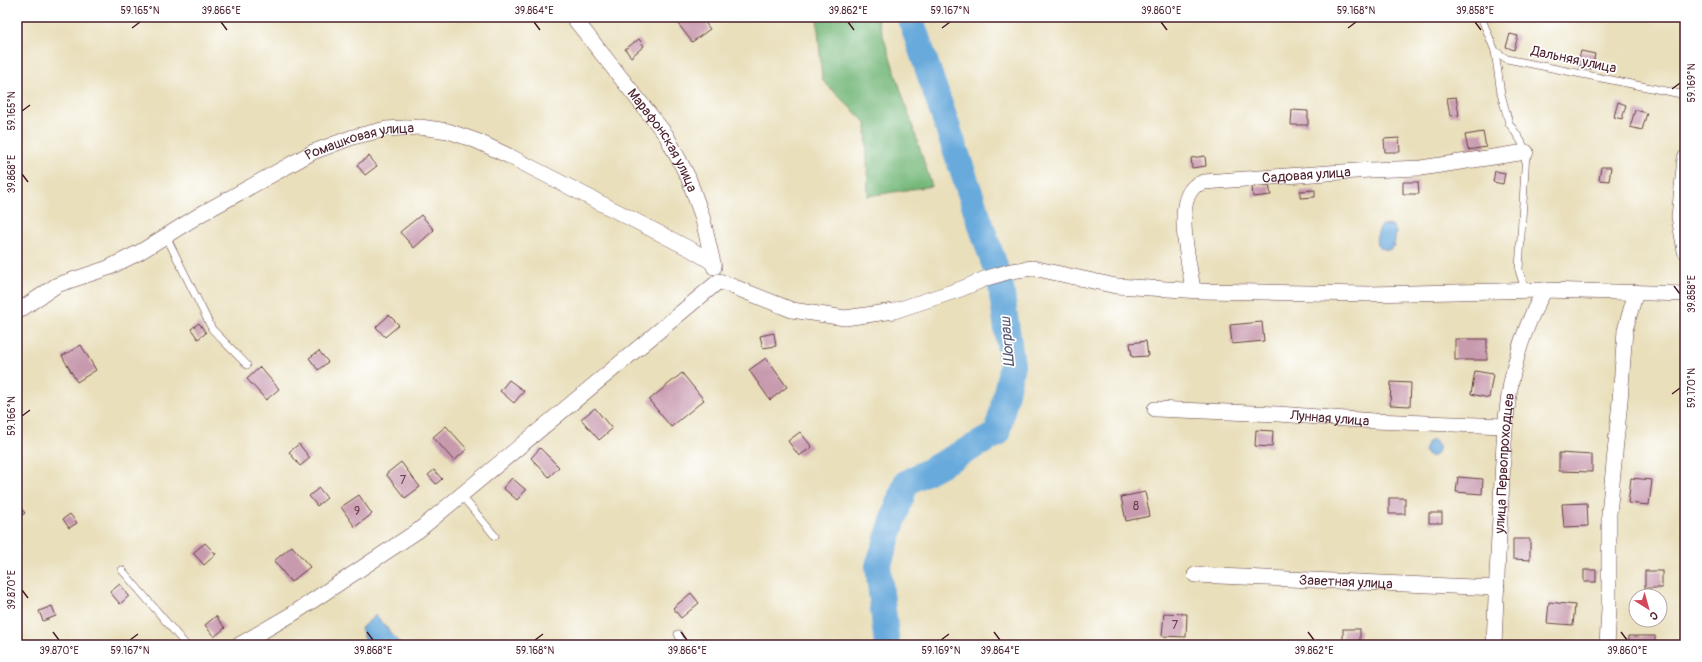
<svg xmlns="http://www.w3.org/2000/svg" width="1702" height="662" viewBox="0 0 1702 662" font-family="Pangolin,sans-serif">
	<rect width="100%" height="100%" fill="#fff"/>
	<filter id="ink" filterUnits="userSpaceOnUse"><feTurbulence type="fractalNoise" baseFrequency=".025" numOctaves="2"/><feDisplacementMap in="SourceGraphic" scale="8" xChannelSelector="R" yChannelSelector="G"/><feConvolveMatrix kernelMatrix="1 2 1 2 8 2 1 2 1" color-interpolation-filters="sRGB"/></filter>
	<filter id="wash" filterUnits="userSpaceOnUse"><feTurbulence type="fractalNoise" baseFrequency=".012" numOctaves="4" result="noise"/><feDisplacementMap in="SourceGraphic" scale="16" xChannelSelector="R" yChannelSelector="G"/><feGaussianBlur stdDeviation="0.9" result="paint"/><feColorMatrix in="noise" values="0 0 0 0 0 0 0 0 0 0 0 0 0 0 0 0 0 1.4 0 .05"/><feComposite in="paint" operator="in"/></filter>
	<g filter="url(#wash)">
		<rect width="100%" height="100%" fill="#e9dfbb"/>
		<path fill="#76b87a" stroke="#606c52" d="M817,17H877L932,186L868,196L866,123L822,80Z"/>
		<g fill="#69aadc" stroke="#5a6484">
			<path d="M1381,225L1393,226L1396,232L1394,246L1389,250C1371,248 1376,237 1381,225Z"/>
			<path d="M1433,440C1443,445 1440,454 1431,457L1428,456L1424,451L1428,442Z"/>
			<path d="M376,615L401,645H367L361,628Z"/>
		</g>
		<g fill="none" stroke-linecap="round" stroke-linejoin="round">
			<path stroke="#69aadc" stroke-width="26" d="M887,645L878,566L906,483L997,434L1012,365L1000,281L910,17"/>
		</g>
		<g id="blocks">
			<g fill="#c89aae">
				<path d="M681,17H701L710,29L692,42L676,21Z"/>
				<path d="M1510,34L1518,36L1514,50L1506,47Z"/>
				<path d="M639,39L644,46L631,57L625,49Z"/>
				<path d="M1581,51L1595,54L1592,69L1577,65Z"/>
				<path d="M1456,97L1459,115L1450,116L1447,98Z"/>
				<path d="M1618,102L1626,105L1622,119L1614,117Z"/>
				<path d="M1292,110L1308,111V125H1291Z"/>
				<path d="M1635,110L1647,113L1642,130L1630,127Z"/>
				<path d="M1483,132L1486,147L1468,150L1465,135Z"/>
				<path d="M1399,138L1400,152H1385L1384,139Z"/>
				<path d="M369,156L377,166L365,175L357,165Z"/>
				<path d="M1205,156L1206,166L1192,168L1191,158Z"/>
				<path d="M1601,167H1611L1609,181L1599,180Z"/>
				<path d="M1495,171L1505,173L1503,184L1493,182Z"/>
				<path d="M1403,182H1418L1419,194H1403Z"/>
				<path d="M1269,185L1271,195L1253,197L1252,187Z"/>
				<path d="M1315,190V197L1300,198V191Z"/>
				<path d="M421,215L434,230L414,248L400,232Z"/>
				<path d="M389,315L399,325L385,337L376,327Z"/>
				<path d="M1262,322L1264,341L1232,344L1230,325Z"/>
				<path d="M199,323L206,333L198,339L191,329Z"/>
				<path d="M774,333L776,346L763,348L760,336Z"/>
				<rect x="1455" y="339" width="32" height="21"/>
				<path d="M1146,341L1148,356L1132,357L1130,343Z"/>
				<path d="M81,345L96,370L77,382L62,356Z"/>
				<path d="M319,351L328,362L318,370L309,358Z"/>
				<path d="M766,358L787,387L770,400L749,370Z"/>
				<path d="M260,367L279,389L266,400L247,379Z"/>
				<path d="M1475,371L1493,374L1489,398L1471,394Z"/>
				<path d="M682,373L704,400L671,427L649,400Z"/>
				<path d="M509,380L524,391L514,403L500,391Z"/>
				<path d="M1391,382L1411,383L1410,406L1390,405Z"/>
				<path d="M595,408L612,429L599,440L581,419Z"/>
				<path d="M446,426L467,449L454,461L433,437Z"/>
				<path d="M1256,430L1273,431L1272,447L1255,446Z"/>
				<path d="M800,432L812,447L799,456L788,441Z"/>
				<path d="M299,444L310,458L300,466L289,452Z"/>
				<path d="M540,448L559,467L549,477L531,458Z"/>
				<path d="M1559,453L1592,455V472L1559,471Z"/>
				<path d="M401,462L420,487L405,498L386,474Z"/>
				<path d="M434,470L442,479L436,484L428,475Z"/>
				<path d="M1458,477L1483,479L1482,494L1456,492Z"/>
				<path d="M512,478L526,490L517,500L503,488Z"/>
				<path d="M1631,478L1652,480L1649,505L1628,503Z"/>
				<path d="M319,488L327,498L317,506L309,496Z"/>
				<path d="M1145,492L1150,516L1126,521L1121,497Z"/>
				<path d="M359,495L372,514L355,527L341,507Z"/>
				<rect x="1389" y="498" width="16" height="16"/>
				<path d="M1587,503L1588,526L1564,527L1562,504Z"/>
				<path d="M17,504L25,513L17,519Z"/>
				<rect x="1429" y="513" width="13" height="10"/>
				<path d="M70,514L77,523L69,528L63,519Z"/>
				<path d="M1513,539H1530V560L1513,559Z"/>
				<path d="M205,543L216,554L204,565L193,553Z"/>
				<path d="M292,546L310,567L291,582L274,561Z"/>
				<rect x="1584" y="570" width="12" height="12"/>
				<rect x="1645" y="571" width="17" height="17"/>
				<path d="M120,584L129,596L120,604L110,592Z"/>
				<path d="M691,593L699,603L681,618L673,608Z"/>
				<path d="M1549,602L1575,605L1573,625L1547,623Z"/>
				<path d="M52,606L56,616L43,621L39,611Z"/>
				<path d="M1164,613L1187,614L1186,637L1162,636Z"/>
				<path d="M216,616L225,628L214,637L205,625Z"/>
				<rect x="1343" y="629" width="17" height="16"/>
				<rect x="1629" y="636" width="26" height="9"/>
			</g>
		</g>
	</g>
	<g filter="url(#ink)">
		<use href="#blocks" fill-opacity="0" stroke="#623c41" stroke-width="1"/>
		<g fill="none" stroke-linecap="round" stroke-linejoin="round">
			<defs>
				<g id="service">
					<path d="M1481,17L1495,51L1507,59L1681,94L1685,97"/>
					<path d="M1495,51L1501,94L1509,123L1521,141L1526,152L1519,270L1525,290"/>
					<path d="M166,236L212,329L247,365"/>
					<path d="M461,495L495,536"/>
					<path d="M122,570L186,645"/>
					<path d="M678,634L683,645"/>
				</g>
				<g id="minor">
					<path id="s1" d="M573,17L666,135L688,177L702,216L714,267"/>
					<path d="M1685,158L1679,217L1685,251"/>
					<path id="s2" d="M1193,290C1190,265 1173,203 1195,186C1197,184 1202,183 1204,182L1370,170L1421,168L1526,152"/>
					<path id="s3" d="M17,312L57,285L108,268L140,252L201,214L313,152L353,137L386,129L420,127L448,131L477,141L509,156L692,250L712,262"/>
					<path id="s4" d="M1155,409L1278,414L1374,421L1505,426"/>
					<path id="s5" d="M1195,575L1497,588"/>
					<path d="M239,645L294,613L419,530L719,281L792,310L845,318L894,311L961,289L987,278L1011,271L1033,268L1116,286L1201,291L1369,294L1545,290L1685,294"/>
					<path id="s6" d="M1494,645C1496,597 1498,548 1501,500C1505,423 1505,358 1545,290"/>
					<path d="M1607,645L1609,609V514L1620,401L1625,330L1636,292"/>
				</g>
			</defs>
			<use href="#service" stroke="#623c41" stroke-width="8"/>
			<use href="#minor" stroke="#623c41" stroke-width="16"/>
			<use href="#service" stroke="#fff" stroke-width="7"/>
			<use href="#minor" stroke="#fff" stroke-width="15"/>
		</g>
	</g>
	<path fill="none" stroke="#4a1f2b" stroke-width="1.5" d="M221,22L227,30M534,22L540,30M848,22L854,30M1161,22L1167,30M1475,22L1481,30M132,28L140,22M942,28L950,22M1348,28L1356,22M1672,89L1680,83M22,111L30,105M22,174L28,182M1674,286L1680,294M1672,394L1680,388M22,416L30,410M22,590L28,598M53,632L59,640M367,632L373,640M681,632L687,640M994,632L1000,640M1308,632L1314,640M1621,632L1627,640M130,640L138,634M535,640L543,634M941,640L949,634"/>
	<g text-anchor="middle" stroke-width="3.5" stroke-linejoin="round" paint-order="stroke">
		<g font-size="12" fill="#6a3e4c">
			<text x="403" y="484">7</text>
			<text x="1136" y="510">8</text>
			<text x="357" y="515">9</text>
			<text x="1175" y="629">7</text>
		</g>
		<g font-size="14" fill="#4a1f2b" stroke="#fff">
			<text transform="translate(1574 59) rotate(12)" y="5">Дальняя улица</text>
			<text dy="5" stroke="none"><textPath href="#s1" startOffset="153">Марафонская улица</textPath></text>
			<text dy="5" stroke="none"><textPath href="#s3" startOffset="386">Ромашковая улица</textPath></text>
			<text dy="5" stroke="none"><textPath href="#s2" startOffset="220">Садовая улица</textPath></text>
			<text dy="5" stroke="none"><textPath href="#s4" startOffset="175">Лунная улица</textPath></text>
			<text dy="5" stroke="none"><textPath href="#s6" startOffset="182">улица Первопроходцев</textPath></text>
			<text dy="5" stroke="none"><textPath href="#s5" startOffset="151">Заветная улица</textPath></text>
		</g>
		<g font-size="15" font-style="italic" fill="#565772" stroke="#fff">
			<text transform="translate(1007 342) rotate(-95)" y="5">Шограш</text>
		</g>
	</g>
	<rect width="1702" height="662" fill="none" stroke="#fff" stroke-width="44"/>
	<g transform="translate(1648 608) rotate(143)"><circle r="19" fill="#ffffff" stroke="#b7a5aa"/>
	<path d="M0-3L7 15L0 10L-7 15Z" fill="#d1495b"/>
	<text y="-6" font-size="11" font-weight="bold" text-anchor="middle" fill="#4a1f2b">С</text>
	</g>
	<rect x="22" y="22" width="1658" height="618" fill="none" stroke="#4a1f2b" stroke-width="1.5"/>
	<g font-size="10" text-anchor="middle" fill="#4a1f2b">
		<text x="140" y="14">59.165°N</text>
		<text x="221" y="14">39.866°E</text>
		<text x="534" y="14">39.864°E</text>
		<text x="848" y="14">39.862°E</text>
		<text x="950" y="14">59.167°N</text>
		<text x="1161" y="14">39.860°E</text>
		<text x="1356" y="14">59.168°N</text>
		<text x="1475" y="14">39.858°E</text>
		<text transform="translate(1691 83) rotate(-90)" y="4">59.169°N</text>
		<text transform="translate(11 111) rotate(-90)" y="4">59.165°N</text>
		<text transform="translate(11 174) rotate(-90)" y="4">39.868°E</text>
		<text transform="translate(1691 294) rotate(-90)" y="4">39.858°E</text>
		<text transform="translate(1691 388) rotate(-90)" y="4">59.170°N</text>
		<text transform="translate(11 416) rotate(-90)" y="4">59.166°N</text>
		<text transform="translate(11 590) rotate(-90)" y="4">39.870°E</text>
		<text x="59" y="654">39.870°E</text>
		<text x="130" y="654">59.167°N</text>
		<text x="373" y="654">39.868°E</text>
		<text x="535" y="654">59.168°N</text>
		<text x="687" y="654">39.866°E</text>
		<text x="941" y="654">59.169°N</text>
		<text x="1000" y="654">39.864°E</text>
		<text x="1314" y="654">39.862°E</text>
		<text x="1627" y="654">39.860°E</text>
	</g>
</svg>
